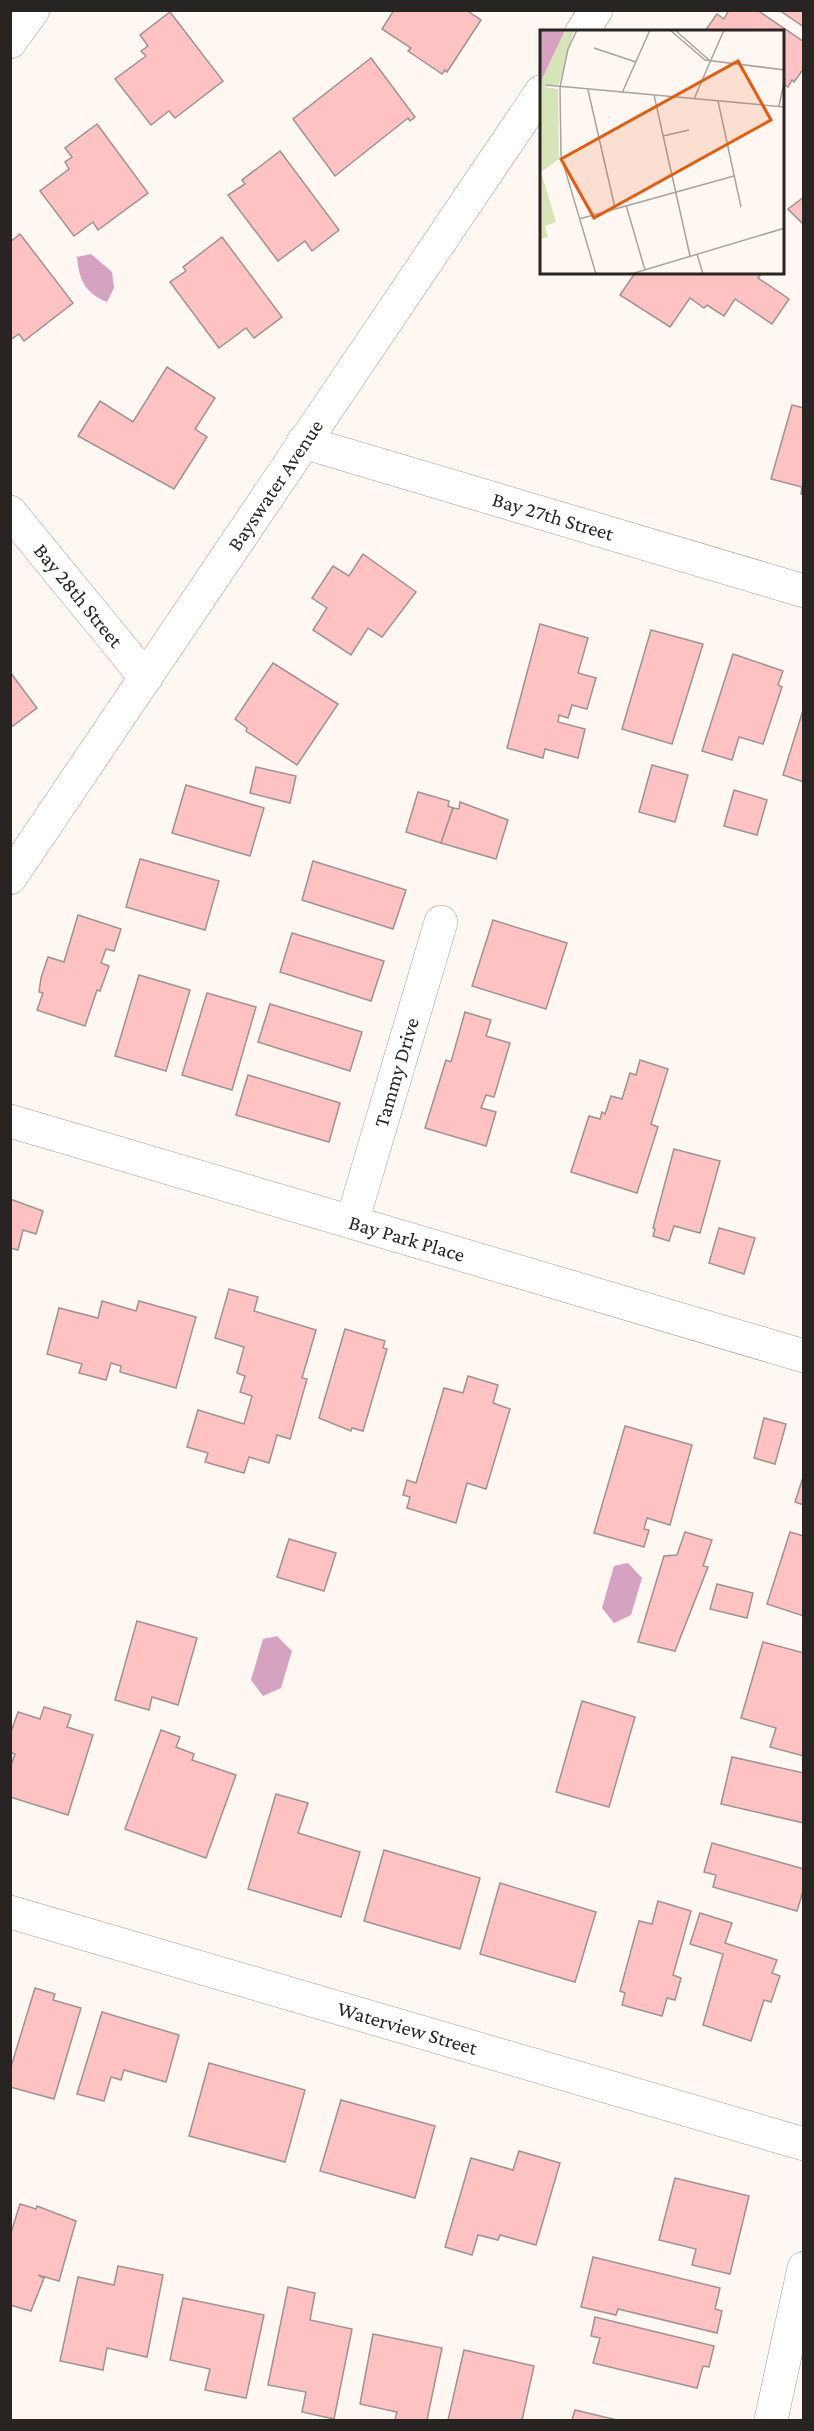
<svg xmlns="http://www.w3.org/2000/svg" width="814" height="2431" viewBox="0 0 814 2431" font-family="'Crimson Pro',serif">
	<rect width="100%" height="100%" fill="#fef7f2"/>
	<g fill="#d5a3bf">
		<path d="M91,254L112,272L114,288L107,302C85,293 79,280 77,257Z"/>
		<path d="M628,1563L642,1578L631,1615L614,1623L602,1608L614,1566Z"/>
		<path d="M277,1636L292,1651L281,1688L263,1696L251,1680L263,1639Z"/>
	</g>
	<g fill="#fec2c2" stroke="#9f9291" stroke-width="1.5">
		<path d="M394,10H466L481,20L447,72L445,70L442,74L408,51L411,48L382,29Z"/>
		<path d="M729,10H757L804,42V68L794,82L792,80L788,87L782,83V32L705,31L717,14L724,19Z"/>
		<path d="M779,10H804V27Z"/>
		<path d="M170,12L223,81L175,118L169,111L151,125L115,79L146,56L141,51L148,46L140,35Z"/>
		<path d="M371,58L415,117L410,121L408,118L335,176L293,119Z"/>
		<path d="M97,124L148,193L98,230L93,222L74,236L40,191L69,169L65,162L72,157L65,148Z"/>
		<path d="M280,151L339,230L312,251L305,241L278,261L228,195L245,184L242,180Z"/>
		<path d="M804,197V225L788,209Z"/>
		<path d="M20,234L73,303L24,341L19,334L10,340V242Z"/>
		<path d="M222,237L282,317L254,338L246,328L219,348L170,282L186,271L183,267Z"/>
		<path d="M635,273H762L758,278L789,299L772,324L735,299L724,316L707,305L704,308L690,298L670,327L620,295Z"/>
		<path d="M167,367L215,398L195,429L207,437L174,489L78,436L100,401L133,422Z"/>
		<path d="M792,405L804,408V495L801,494L802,487L771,479Z"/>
		<path d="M363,554L416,592L382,637L368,628L351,655L313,630L327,608L312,598L333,566L349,576Z"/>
		<path d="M540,624L588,638L578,673L596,678L587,709L572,705L568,718L559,715L558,722L585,729L578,758L545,749L543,758L507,748Z"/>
		<path d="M651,630L703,644L672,744L622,729Z"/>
		<path d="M733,654L783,671L778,685L782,687L763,744L739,737L732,760L702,751Z"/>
		<path d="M273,663L338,704L297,765L246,731L247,728L235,719Z"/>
		<path d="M10,672L37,708L10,728Z"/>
		<path d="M804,707V782L783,775Z"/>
		<path d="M652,765L688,775L675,822L639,812Z"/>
		<path d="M256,767L296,776L290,803L250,793Z"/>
		<path d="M186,785L264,808L250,856L172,833Z"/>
		<path d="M734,790L767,800L757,835L724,826Z"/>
		<path d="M418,792L449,801L448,806L453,808L441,843L406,832Z"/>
		<path d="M460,802L508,820L496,859L441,843L453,808L459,809Z"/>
		<path d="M140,859L219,881L205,930L126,907Z"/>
		<path d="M313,861L406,890L393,929L302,900Z"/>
		<path d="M78,915L121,929L114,951L106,949L101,963L109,966L100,991L97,990L85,1026L37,1010L43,993L39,992L41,978L48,957L64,962Z"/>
		<path d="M493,920L567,943L546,1009L472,986Z"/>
		<path d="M292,933L384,961L371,1001L280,972Z"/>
		<path d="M139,975L190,990L166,1071L115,1056Z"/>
		<path d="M207,993L256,1007L232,1090L182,1075Z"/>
		<path d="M270,1004L362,1032L350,1071L258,1042Z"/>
		<path d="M465,1012L491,1020L486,1036L510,1043L494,1097L486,1095L481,1108L496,1112L486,1146L425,1128L446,1060L451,1062Z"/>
		<path d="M640,1060L668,1069L651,1124L658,1127L637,1193L571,1172L589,1116L600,1119L602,1112L605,1114L611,1096L622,1099L630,1073L636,1075Z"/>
		<path d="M248,1075L340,1103L329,1142L236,1115Z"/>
		<path d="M674,1149L720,1161L700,1233L674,1226L669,1241L653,1236L655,1229L653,1228Z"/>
		<path d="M10,1199L43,1211L36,1234L23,1230L18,1250L10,1248Z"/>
		<path d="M719,1228L755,1238L744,1274L709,1263Z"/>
		<path d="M229,1289L258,1297L254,1311L316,1330L302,1378L307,1379L290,1439L277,1435L269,1463L249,1457L244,1473L205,1462L208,1453L187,1447L198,1410L244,1424L252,1396L240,1392L245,1376L237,1373L244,1347L215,1338Z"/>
		<path d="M102,1301L136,1311L139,1301L196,1317L176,1388L120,1372L121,1366L111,1363L106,1380L79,1373L82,1364L47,1354L59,1308L98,1318Z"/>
		<path d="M345,1329L385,1341L383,1348L387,1349L363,1431L352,1428L351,1431L319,1418Z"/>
		<path d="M468,1376L498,1385L493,1403L510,1409L486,1489L467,1483L456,1523L407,1508L410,1497L403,1495L407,1480L416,1483L444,1388L463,1393Z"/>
		<path d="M764,1418L786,1424L775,1464L754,1458Z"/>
		<path d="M625,1426L692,1445L670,1525L647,1518L644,1529L649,1530L644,1547L594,1533Z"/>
		<path d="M804,1474V1505L795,1502Z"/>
		<path d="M685,1532L712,1540L703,1566L708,1567L675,1651L638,1642L664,1556L677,1555Z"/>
		<path d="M790,1532L804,1536V1616L767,1604Z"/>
		<path d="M289,1539L336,1553L324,1591L277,1577Z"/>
		<path d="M717,1584L753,1593L747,1618L710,1609Z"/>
		<path d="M137,1621L197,1638L178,1705L152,1697L149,1710L115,1700Z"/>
		<path d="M763,1642L804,1653V1756L770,1747L776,1728L741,1718Z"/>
		<path d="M582,1701L635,1717L609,1807L556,1792Z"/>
		<path d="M44,1707L71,1715L67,1727L93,1735L68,1815L10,1797V1768L15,1754L10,1752V1735L18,1712L40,1719Z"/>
		<path d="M161,1730L180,1737L176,1747L194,1754L192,1760L236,1775L206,1858L125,1829Z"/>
		<path d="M732,1757L804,1773V1823L721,1804Z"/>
		<path d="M276,1794L308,1803L298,1833L360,1852L341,1917L248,1889Z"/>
		<path d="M712,1843L804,1869V1888L797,1911L713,1887L716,1875L704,1872Z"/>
		<path d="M384,1850L480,1878L460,1949L364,1921Z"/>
		<path d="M500,1883L596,1912L575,1982L480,1954Z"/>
		<path d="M658,1901L691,1911L673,1975L681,1978L675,2000L667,1998L662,2016L622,2005L625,1993L620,1991L639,1921L652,1924Z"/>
		<path d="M700,1913L732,1923L725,1943L777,1960L772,1973L780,1976L771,2002L764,2000L751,2041L703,2025L723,1954L690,1944Z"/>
		<path d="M35,1988L55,1994L53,2000L81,2008L54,2099L10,2087V2070Z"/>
		<path d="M102,2012L179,2035L166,2082L124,2070L121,2080L111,2077L104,2101L77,2094Z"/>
		<path d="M209,2063L305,2090L285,2162L189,2136Z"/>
		<path d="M341,2100L435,2126L415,2198L320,2171Z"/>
		<path d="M519,2151L560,2163L536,2245L500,2235L498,2240L478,2235L472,2255L445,2247L471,2158L513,2170Z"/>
		<path d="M675,2178L749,2196L730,2274L692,2265L696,2249L659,2240Z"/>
		<path d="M20,2204L36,2209L37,2206L76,2221L59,2281L38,2275L44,2278L31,2311L10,2305V2236Z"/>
		<path d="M593,2257L720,2288L715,2309L722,2311L717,2333L618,2309L616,2315L581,2307Z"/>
		<path d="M118,2266L163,2275L147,2357L107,2348L103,2370L60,2361L78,2277L114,2285Z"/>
		<path d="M288,2287L315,2293L310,2320L352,2329L334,2419L302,2412L306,2392L268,2385Z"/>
		<path d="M183,2298L264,2315L246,2398L205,2390L210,2369L170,2360Z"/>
		<path d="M595,2317L714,2346L709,2367L703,2366L697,2388L593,2363L600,2338L591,2336Z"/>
		<path d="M373,2334L442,2348L427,2420H395L397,2412L360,2404Z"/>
		<path d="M464,2350L534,2366L522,2420H448Z"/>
		<path d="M575,2410L617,2420H572Z"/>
	</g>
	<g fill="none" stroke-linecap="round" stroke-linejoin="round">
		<defs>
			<g id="street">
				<path d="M582,32L596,10"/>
				<path d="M10,42L33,10"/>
				<path id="s1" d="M303,442L804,591"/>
				<path id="s2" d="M10,512L146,678"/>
				<path id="s3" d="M10,878L541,92"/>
				<path id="s4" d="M10,1121L804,1356"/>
				<path id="s5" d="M352,1222L441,922"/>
				<path id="s6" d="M10,1912L804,2144"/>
				<path d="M771,2420L804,2268"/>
			</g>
		</defs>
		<use href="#street" stroke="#a79c96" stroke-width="34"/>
		<use href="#street" stroke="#fff" stroke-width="33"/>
	</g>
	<g text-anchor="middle" stroke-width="4.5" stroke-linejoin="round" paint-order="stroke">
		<g font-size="21" fill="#282421" stroke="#fff">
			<text dy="7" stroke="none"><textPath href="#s3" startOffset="474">Bayswater Avenue</textPath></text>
			<text dy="7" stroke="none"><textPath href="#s1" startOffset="261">Bay 27th Street</textPath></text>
			<text dy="7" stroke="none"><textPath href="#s2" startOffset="108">Bay 28th Street</textPath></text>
			<text dy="7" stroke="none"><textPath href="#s5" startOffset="156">Tammy Drive</textPath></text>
			<text dy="7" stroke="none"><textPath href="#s4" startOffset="414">Bay Park Place</textPath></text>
			<text dy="7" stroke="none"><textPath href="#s6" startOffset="414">Waterview Street</textPath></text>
		</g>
	</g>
	<g transform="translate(540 30)">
		<rect width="244" height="244" fill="#fef7f2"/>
		<path d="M24,0H34L19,54L5,57L18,59L19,129L1,142L16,192L5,196L8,207L0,209V63L2,49Z" fill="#d6e4b8"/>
		<path d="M0,0H25L2,49L0,62Z" fill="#d5a3bf"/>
		<path fill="none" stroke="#a8a39e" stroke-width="1.5" d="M37,0L28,19L20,57L21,126L56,244M130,0L165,30L245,40M135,0L169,30M54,18L96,32M6,55L245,77M48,60L75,178M82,63L110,0M114,65L150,226M154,69L184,0M178,71L201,177M239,76L245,48M123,106L149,100M86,175L105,240M39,189L194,146M157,224L163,244M91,244L245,198"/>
		<path fill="#e8590c" fill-opacity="0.15" stroke="#e8590c" stroke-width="3" d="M198,31L231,90L54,188L21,129Z"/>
		<rect width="244" height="244" fill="none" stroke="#282421" stroke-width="3"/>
	</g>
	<rect width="814" height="2431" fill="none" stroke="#282421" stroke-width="24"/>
</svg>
